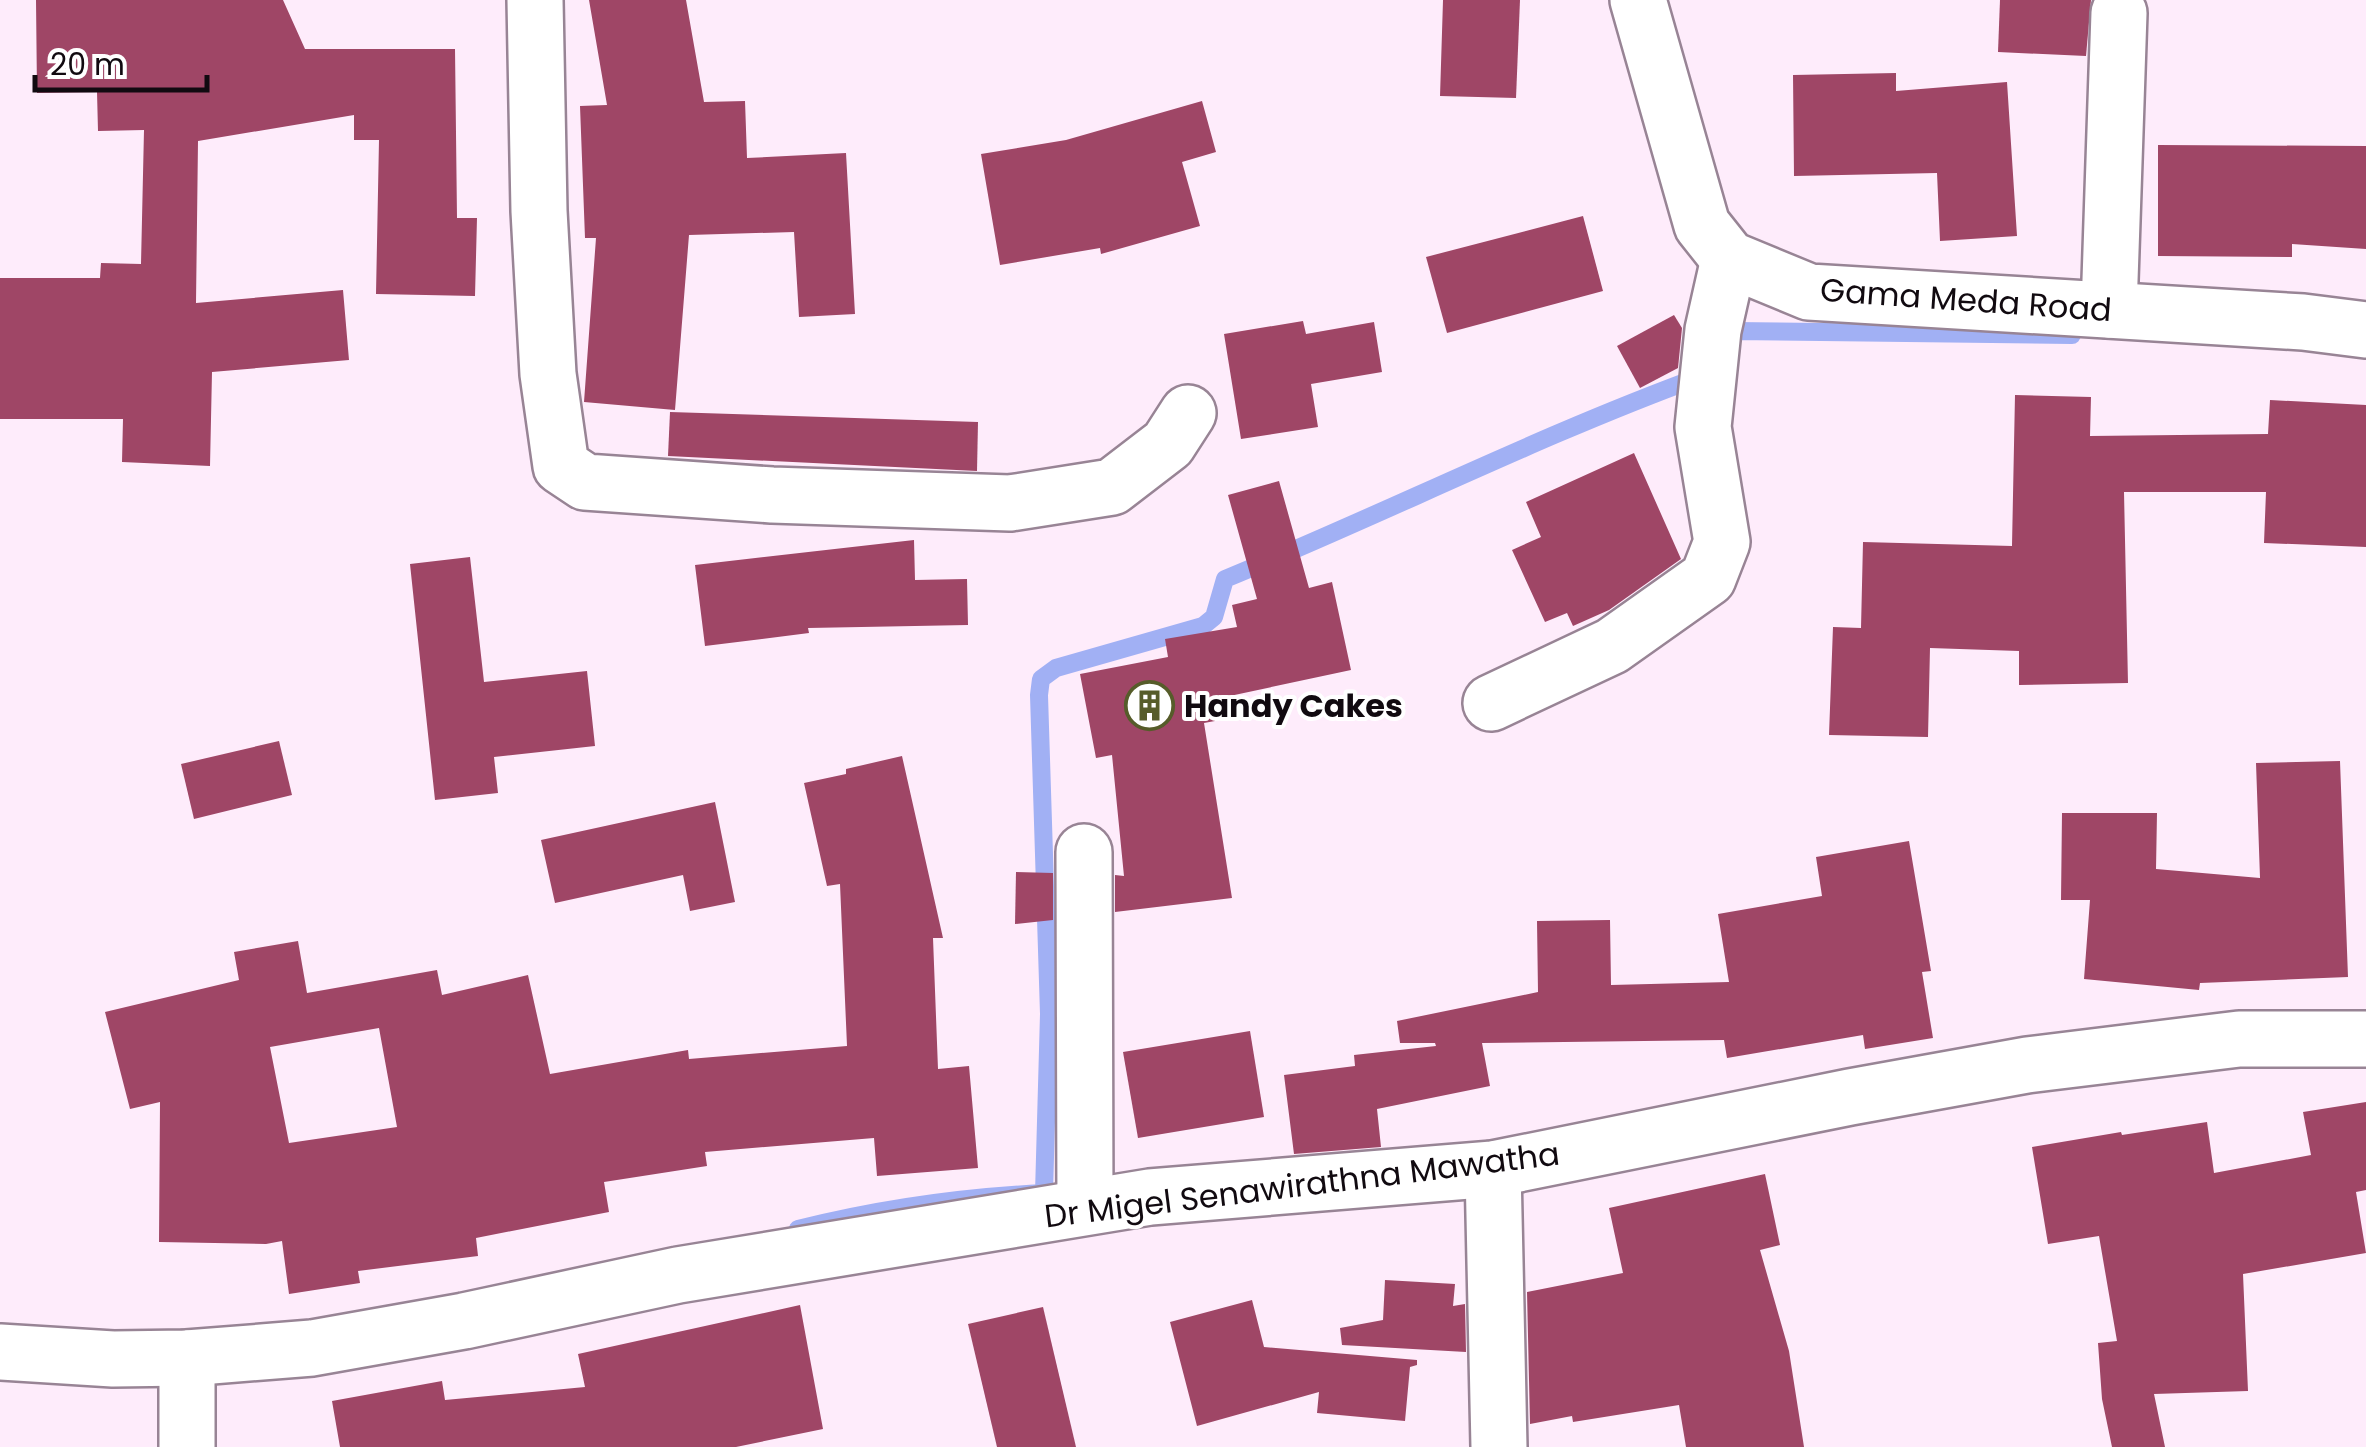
<svg xmlns="http://www.w3.org/2000/svg" width="2366" height="1447" viewBox="0 0 2366 1447" font-family="Poppins,sans-serif">
	<rect width="100%" height="100%" fill="#feecfb"/>
	<g fill="none" stroke-linecap="round" stroke-linejoin="round">
		<g stroke="#a1b0f4" stroke-width="18">
			<path d="M1725,343L1733,331L2072,335"/>
			<path d="M798,1229C878,1209 962,1197 1044,1193L1049,1014L1039,695L1041,679L1056,668L1203,626L1214,617L1225,579C1384,514 1538,436 1699,377"/>
		</g>
	</g>
	<g fill="#9f4666" fill-rule="evenodd">
		<path d="M36,0H283L305,49H455L457,218H477L475,296L376,294L379,140H354V115L198,141L196,303L343,290L349,360L212,372L210,466L122,462L123,419H0V278H100L101,263L141,264L144,130L98,131L97,92L37,93Z"/>
		<path d="M589,0H686L704,102L745,101L747,158L846,153L855,314L799,317L794,232L689,235L675,410L584,402L596,238H585L580,106L607,105Z"/>
		<path d="M1443,0H1520L1516,98L1440,96Z"/>
		<path d="M2000,0H2091L2086,56L1998,52Z"/>
		<path d="M1896,73V91L2007,82L2017,236L1940,241L1937,173L1794,176L1793,75Z"/>
		<path d="M1202,101L1216,152L1182,162L1200,226L1101,254L1100,248L1000,265L981,154L1066,140Z"/>
		<path d="M2158,145L2366,146V249L2292,244V257L2158,256Z"/>
		<path d="M1583,216L1603,291L1447,333L1426,257Z"/>
		<path d="M1674,315L1682,328L1678,368L1640,388L1617,346Z"/>
		<path d="M1303,321L1306,334L1374,322L1382,372L1311,384L1318,427L1241,439L1224,334Z"/>
		<path d="M2015,395L2091,397L2090,436L2268,434L2270,400L2366,405V547L2264,543L2266,492H2124L2128,683L2019,685V651L1930,648L1928,737L1829,735L1833,627L1861,628L1863,542L2012,546Z"/>
		<path d="M670,412L978,422L977,471L668,456Z"/>
		<path d="M1634,453L1681,559L1609,610L1573,626L1567,613L1545,622L1512,550L1541,537L1526,502Z"/>
		<path d="M1279,481L1309,588L1332,582L1351,670L1211,700L1215,721L1204,723L1232,898L1115,912V875L1124,876L1112,755L1096,758L1080,674L1168,657L1165,639L1237,627L1232,605L1257,599L1228,495Z"/>
		<path d="M914,540L915,580L967,579L968,625L808,628L809,633L705,646L695,565Z"/>
		<path d="M470,557L484,682L587,671L595,746L494,757L498,793L435,800L410,564Z"/>
		<path d="M279,741L292,795L194,819L181,764Z"/>
		<path d="M902,756L943,938H933L938,1069L969,1066L978,1168L877,1176L874,1138L705,1152L707,1166L604,1182L609,1212L476,1238L478,1256L358,1271L360,1283L289,1294L282,1241L266,1244L159,1242L160,1102L130,1109L105,1012L239,980L234,952L298,941L307,993L437,970L442,995L528,975L550,1074L688,1050L689,1059L847,1046L840,884L827,886L804,783L846,774V769ZM379,1028L397,1127L289,1143L270,1047Z"/>
		<path d="M2340,761L2348,977L2200,983L2199,990L2084,979L2090,900H2061L2062,813H2157L2156,869L2260,878L2256,763Z"/>
		<path d="M715,802L735,902L690,911L683,875L555,903L541,840Z"/>
		<path d="M1909,841L1931,971L1922,972L1933,1038L1865,1049L1863,1035L1727,1058L1724,1040L1482,1043L1490,1086L1377,1109L1381,1147L1294,1154L1284,1075L1355,1066L1354,1055L1436,1046L1435,1043H1400L1397,1021L1538,992L1537,921L1610,920L1611,985L1729,982L1718,914L1822,896L1816,857Z"/>
		<path d="M1016,872L1053,873V920L1015,924Z"/>
		<path d="M1250,1031L1264,1117L1138,1138L1123,1052Z"/>
		<path d="M2366,1102V1190L2356,1192L2366,1253L2243,1274L2248,1391L2154,1394L2165,1447H2112L2102,1399L2098,1343L2117,1341L2099,1236L2048,1244L2032,1147L2121,1132L2122,1135L2207,1122L2214,1173L2311,1155L2303,1112Z"/>
		<path d="M1765,1174L1780,1245L1760,1250L1789,1351L1804,1447H1686L1679,1405L1573,1422L1572,1416L1530,1424L1527,1292L1623,1273L1609,1208Z"/>
		<path d="M1385,1280L1455,1284L1453,1306L1465,1304L1466,1352L1342,1345L1340,1328L1383,1320Z"/>
		<path d="M1252,1300L1264,1347L1417,1360V1365L1410,1367L1405,1421L1317,1413L1319,1392L1197,1426L1170,1322Z"/>
		<path d="M800,1305L823,1429L736,1447H340L332,1401L442,1381L445,1400L585,1387L578,1354Z"/>
		<path d="M1043,1307L1076,1447H997L968,1324Z"/>
	</g>
	<g fill="none" stroke-linecap="round" stroke-linejoin="round">
		<defs>
			<g id="minor">
				<path d="M535,0L539,211L548,374L561,466L585,482L772,495L1010,503L1112,487L1168,444L1188,413"/>
				<path d="M1638,0L1702,225L1729,259L1809,292L2303,322L2366,330"/>
				<path d="M2109,310L2119,13"/>
				<path d="M1491,703L1612,646L1708,578L1722,542L1703,427L1713,330L1729,259"/>
				<path d="M1084,852L1085,1207"/>
				<path d="M1493,1169L1499,1447"/>
				<path d="M0,1352L113,1359L187,1358L312,1348L464,1321L678,1275L1150,1197L1493,1169L1850,1097L2027,1065L2239,1039H2366"/>
				<path d="M187,1358V1447"/>
			</g>
		</defs>
		<use href="#minor" stroke="#988495" stroke-width="60"/>
		<use href="#minor" stroke="#fff" stroke-width="55"/>
	</g>
	<defs>
		<symbol id="building-ring" viewBox="-11 -11 22 22"><circle r="9.5" fill="#fff" stroke="#565c2a" stroke-width="1.5"/><path d="M-4-6H4V6H1V3H-1V6H-4ZM-2.5-4.3h1.7v1.8h-1.7ZM.8-4.3h1.7v1.8H.8ZM-2.5-1h1.7V.8h-1.7ZM.8-1h1.7V.8H.8Z" fill="#565c2a"/></symbol>
	</defs>
	<g fill-rule="evenodd">
		<use href="#building-ring" x="1122" y="678" width="55" height="55"/>
	</g>
	<g text-anchor="middle" stroke-width="8" stroke-linejoin="round" paint-order="stroke">
		<g font-size="32" fill="#110a10" stroke="#fff">
			<text transform="translate(1966 300) rotate(4)" y="11">Gama Meda Road</text>
			<text transform="translate(1302 1185) rotate(-7)" y="11">Dr Migel Senawirathna Mawatha</text>
		</g>
		<g font-size="32" font-weight="bold" fill="#110a10" stroke="#fff" text-anchor="start">
			<text x="1184" y="717">Handy Cakes</text>
		</g>
	</g>
	<path d="M35 75v15h172v-15" fill="none" stroke="#110a10" stroke-width="5"/>
	<text x="50" y="75" font-size="30" fill="#110a10" stroke="#ffffff" stroke-width="8" paint-order="stroke">20 m</text>
</svg>
